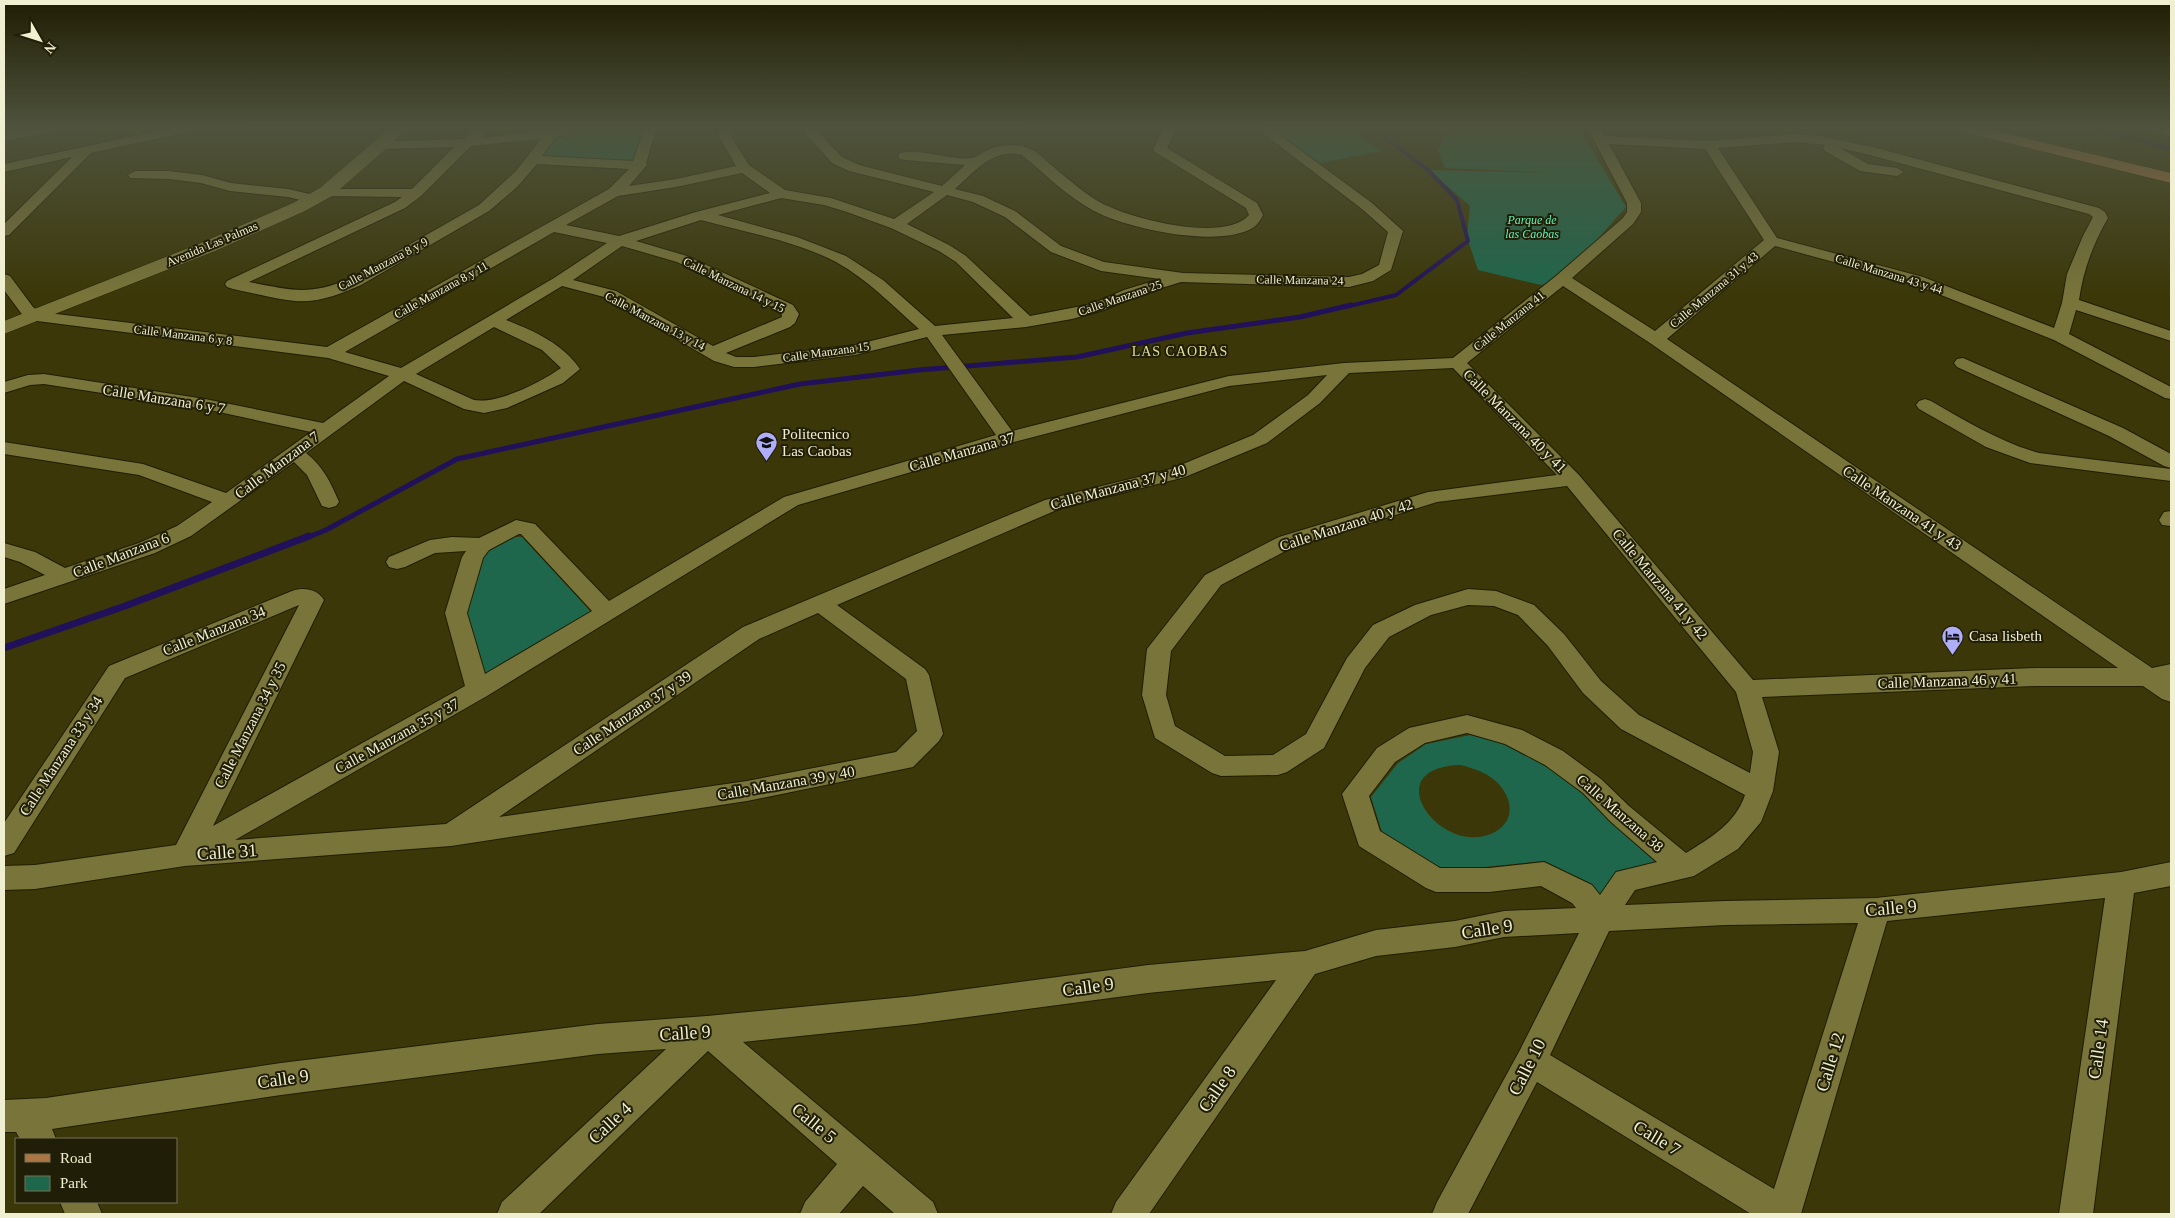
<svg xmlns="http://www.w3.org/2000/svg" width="2175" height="1218" viewBox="0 0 2175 1218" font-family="Georgia,serif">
	<rect width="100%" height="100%" fill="#3b3708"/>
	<g fill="#1e674c" fill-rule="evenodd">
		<path d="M601,127H645L643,140L633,162L535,158L553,138Z"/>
		<path d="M1290,127H1345L1382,151L1319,163L1272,130Z"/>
		<path d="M1457,127H1578L1626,207L1562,279L1541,285L1478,270L1467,237L1470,206L1429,170L1559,173L1445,168L1438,151L1444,136Z"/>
		<path d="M504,536L522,537L594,615L487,678L460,614L479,557Z"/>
		<path d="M1470,735C1483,738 1498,741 1511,746C1569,773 1617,820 1665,861L1602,897L1590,884L1544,861L1485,867H1438L1382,832L1371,797L1398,763L1426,744ZM1461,765C1471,768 1480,770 1489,776C1511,790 1520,820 1493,833C1441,858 1374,767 1461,765Z"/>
	</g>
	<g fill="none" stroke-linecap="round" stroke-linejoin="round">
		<g stroke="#21115a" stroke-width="4">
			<path d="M2094,127L2171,149"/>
			<path d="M1345,307L1396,295L1468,241L1457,200L1428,170L1387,139L1383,127"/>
		</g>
		<path stroke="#21115a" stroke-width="5" d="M306,538L326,530L457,459L800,384L919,370L1077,357L1187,333L1300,317L1351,305"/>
		<path stroke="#21115a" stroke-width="7" d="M4,648L125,606L309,536"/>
		<defs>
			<g id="street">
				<path d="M40,127H65L59,131L4,141V133Z"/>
				<path d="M176,127H198L192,131L91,153L9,235L4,236V224L72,157L4,172V164Z"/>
				<path d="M478,127H490L482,138L570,127H595L593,130L556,137L542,156L633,161L645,127H657L646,163L647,165L629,186L676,179L736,166L718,135L722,127H734L730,135L749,165L785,190L831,198L894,219L934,192L849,171L832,163L804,132L803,127H815V129L842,157L859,165L942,186L965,165L905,160L900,159L898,156L900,153C922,148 950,161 972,158C977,157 981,153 986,151C999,144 1016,143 1030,149C1038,152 1045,160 1051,165C1066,177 1080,190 1096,200C1125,218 1224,244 1249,215L1246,208L1155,152L1153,149L1165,127H1177L1167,148L1257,203L1263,215C1261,219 1258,224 1254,227C1221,249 1128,229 1094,211C1068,197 1045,174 1022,155C993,148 975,171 955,189L983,196L1015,211L1061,246L1104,262L1183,273L1349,277L1362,274L1379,265L1388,232L1362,209L1255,127H1269L1372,203L1403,231L1391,270L1373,281L1349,287L1181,282L1136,296L1104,310L1072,319L1026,327L942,335L1012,431L1229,376L1344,363L1453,358L1556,276L1623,218L1627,212V203L1587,127H1599L1604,136L1709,141L1795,134L1814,135L1873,147L2099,208L2105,212L2108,218C2093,244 2083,271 2079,300L2171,331V341L2076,310L2069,334L2171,387V399L2165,398L2054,340L1911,283L1775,246L1667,339L2152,668L2171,664V702L2162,699L2143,686H2036L1762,697L1779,752L1773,791L1761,822L1738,849L1694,876L1635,890L1625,905L1725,901L1876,898L2121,872L2171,862V886L2134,893L2093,1214H2059L2105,898L1887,921L1801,1214H1751L1537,1082L1468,1214H1432L1437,1202L1520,1050L1579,933L1504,937L1455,947L1376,956L1315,974L1149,1214H1111L1116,1202L1276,980L1148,993L915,1024L743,1042L933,1202L938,1214H895L863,1186L839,1214H800L805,1202L837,1164L708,1051L539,1214H497L502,1202L666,1049L598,1054L281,1095L52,1129L56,1139H20L16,1132H4V1100L46,1098L281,1063L598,1024L707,1016L915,996L1148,965L1305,951L1376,930L1455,921L1504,911L1576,908L1572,903L1541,886L1489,892H1436L1426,888L1359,846L1342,794L1377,748L1409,728L1467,715L1522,730L1563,751L1601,779L1629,806L1686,853C1710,838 1735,824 1745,795L1621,729L1583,693L1548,646L1518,615L1494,606L1468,605L1431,615L1389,637L1365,668L1324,748L1287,772L1278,775L1221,776L1212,773L1155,738L1142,695L1147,649L1205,575L1279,537L1428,492L1557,475L1453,368L1349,373L1320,403L1267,443L1185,477L1059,509L837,605L925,669L929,675L943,734L939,741L913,767L747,801L451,846L185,866L35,889L4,890V866L35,865L176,845L299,605L125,678L14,853L4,856V823L109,666L292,591C304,587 317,589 324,600L213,826L465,686L445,613L462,557L466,551L435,553L405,567L397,569L389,567L386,562L389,557L430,540L452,537L479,538L516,520L535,524L609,601L784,497L996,435L927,337L855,355L754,367H734L714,361L604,297L562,286L506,320C534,331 562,343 580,369L563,383L507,408L484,413L464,409L404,381L306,453C323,466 331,483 339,502L336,506L329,508L322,506L307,475L294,462L191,536L155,553L4,604V589L45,575L20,562L4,557V543L35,552L65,568L139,543L177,526L212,502L139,475L4,454V442L143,464L226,493L311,432L205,409L44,384L30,385L4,393V382L28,375L44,374L205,399L323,423L389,376L328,358L29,320L21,313L4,290V274L10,276L33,307L40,312L327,347L609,189L629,169L537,164L517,187L489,211L361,285C341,294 318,303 295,301C275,299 253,293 233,289L227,287L225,284L227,281L395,202L402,197L326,196L321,195L319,192L321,189H412L454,147L381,149L374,145L376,142L464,139ZM541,139L516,171L479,205L349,279C309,296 291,290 249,282L405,208L421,196L471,146ZM1795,142L1825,145L1823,148L1825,151L1860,171L1897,176L1904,172L1897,168L1868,164L1840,148L1866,154L2089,214L2093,217L2083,236L2067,274L2062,303L2054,328L1923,277L1777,238L1718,148ZM1609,144L1705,149L1764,240L1655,331L1572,278L1633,224L1641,212V203ZM742,173L770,193L696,212L619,236L566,225L618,196L676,187ZM947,195L973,202L1005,217L1051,252L1101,271L1160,279L1124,290L1092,304L1030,316L966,256L949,245L907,224ZM781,198L824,205L847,212L891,228L939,251L956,262L1013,318L935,326L883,280L846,256L797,237L718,215ZM701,220C745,232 796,241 836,262C867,279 893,306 919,329L855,345L754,357H736L726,353L790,327L795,323L799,314L793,305L687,256L636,241ZM554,232L607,243L554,278L401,368L345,352ZM622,246L677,262L781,311L782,317L713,346L616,291L573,280ZM1563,286L1650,343L2118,668H2036L1753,680L1579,475L1467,363ZM494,327L542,350L561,368C541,382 499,404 474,400L416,374ZM1327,375L1308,395L1253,435L1171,469L1045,500L743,627L446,824L235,840L487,696L798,505L1014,442L1229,386ZM1567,486L1736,692L1753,752L1750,773L1639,715L1601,681L1564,634L1534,605L1496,591L1468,589L1415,605L1373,625L1347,658L1306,734L1273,755L1225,756L1175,726L1166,695L1171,651L1221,585L1293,547L1437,502ZM519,534H521L592,611L485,674L467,613L483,558L489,550ZM818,613L906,679L917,731L896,752L747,781L499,817L759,639ZM1467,733L1505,744L1545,765L1583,793L1611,822L1657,862L1616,872L1600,895L1592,885L1544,862L1489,868H1440L1380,831L1369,796L1395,762L1425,743ZM1858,923L1774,1189L1550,1055L1609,931L1725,925Z"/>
				<path d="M2147,127H2165L2171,129V137L2149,130Z"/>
				<path d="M135,171H169L202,175L231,183L288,189L318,196L320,199L313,203L288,197L230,191L201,183L169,179L130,178L128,175Z"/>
				<path d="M1963,358L2123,428L2171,454V468L2164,466L2109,436L1957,367L1954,363L1957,359Z"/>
				<path d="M1925,399L1931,401C1966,421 2000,442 2039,453L2171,469V481L2030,463L1986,447L1919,409L1916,405L1919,401Z"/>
				<path d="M2171,511V526L2162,525L2159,520L2164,512Z"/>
				<path d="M60,1202H97L102,1214H65Z"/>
			</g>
			<path id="secondary" d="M391,127H408L387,148L332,196L305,211L215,251L4,334V321L201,243L293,203L320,188Z"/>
			<path id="primary" d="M1953,127H1979L2171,173V183L1956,130Z"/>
		</defs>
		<use href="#street" stroke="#211e01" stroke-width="2"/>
		<use href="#secondary" stroke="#211e01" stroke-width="1"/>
		<use href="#primary" stroke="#211e01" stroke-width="1"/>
		<use href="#street" fill="#79743a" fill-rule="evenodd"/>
		<use href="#secondary" fill="#79743a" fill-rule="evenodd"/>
		<use href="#primary" fill="#ae7544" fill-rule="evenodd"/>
	</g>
	<linearGradient id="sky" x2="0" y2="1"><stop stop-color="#201e04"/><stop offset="0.43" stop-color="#4f533d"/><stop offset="1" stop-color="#4f533d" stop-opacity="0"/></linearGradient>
	<rect width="2175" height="297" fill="url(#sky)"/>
	<defs>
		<symbol id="university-pin" viewBox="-11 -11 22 30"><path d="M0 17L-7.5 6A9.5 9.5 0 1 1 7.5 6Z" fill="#afaefa" stroke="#201e06"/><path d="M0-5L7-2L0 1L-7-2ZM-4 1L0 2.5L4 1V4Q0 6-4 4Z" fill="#111"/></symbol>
		<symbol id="hotel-pin" viewBox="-11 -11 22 30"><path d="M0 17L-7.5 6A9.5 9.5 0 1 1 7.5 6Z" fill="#afaefa" stroke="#201e06"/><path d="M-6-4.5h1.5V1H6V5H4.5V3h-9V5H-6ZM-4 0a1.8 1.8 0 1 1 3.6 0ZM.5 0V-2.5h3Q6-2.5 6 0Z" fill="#111"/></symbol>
	</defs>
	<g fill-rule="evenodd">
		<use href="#university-pin" x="754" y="430" width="25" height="34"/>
		<use href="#hotel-pin" x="1940" y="624" width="25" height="34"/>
	</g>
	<g text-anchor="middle" stroke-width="4" stroke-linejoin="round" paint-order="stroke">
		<g font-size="12" font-style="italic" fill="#5ff4ba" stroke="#201e06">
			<text x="1532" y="224">Parque de<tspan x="1532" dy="14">las Caobas</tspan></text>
		</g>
		<g font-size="12" fill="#f1efd1" stroke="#201e06">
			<text transform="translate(212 244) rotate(-23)" y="4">Avenida Las Palmas</text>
			<text transform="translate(383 264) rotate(-28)" y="4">Calle Manzana 8 y 9</text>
			<text transform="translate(1889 274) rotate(17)" y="4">Calle Manzana 43 y 44</text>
			<text transform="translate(1300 280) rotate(1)" y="4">Calle Manzana 24</text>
			<text transform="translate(734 285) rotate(26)" y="4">Calle Manzana 14 y 15</text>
			<text transform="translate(441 290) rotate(-29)" y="4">Calle Manzana 8 y 11</text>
			<text transform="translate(1714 290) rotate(-40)" y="4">Calle Manzana 31 y 43</text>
			<text transform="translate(1120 298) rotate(-19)" y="4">Calle Manzana 25</text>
			<text transform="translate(655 321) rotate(28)" y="4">Calle Manzana 13 y 14</text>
			<text transform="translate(1509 321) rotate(-39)" y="4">Calle Manzana 41</text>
			<text transform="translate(183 335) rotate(7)" y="4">Calle Manzana 6 y 8</text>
			<text transform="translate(826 352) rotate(-8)" y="4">Calle Manzana 15</text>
		</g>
		<g font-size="14" letter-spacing="1" fill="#e2dda0" stroke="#201e06">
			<text x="1180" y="356">LAS CAOBAS</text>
		</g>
		<g font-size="15" fill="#f1efd1" stroke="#201e06">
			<text transform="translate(164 399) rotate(9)" y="5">Calle Manzana 6 y 7</text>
			<text transform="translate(1515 421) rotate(45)" y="5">Calle Manzana 40 y 41</text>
			<text transform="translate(962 452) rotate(-16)" y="5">Calle Manzana 37</text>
			<text transform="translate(277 465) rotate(-37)" y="5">Calle Manzana 7</text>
			<text transform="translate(1118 487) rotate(-15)" y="5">Calle Manzana 37 y 40</text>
			<text transform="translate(1902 508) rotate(34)" y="5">Calle Manzana 41 y 43</text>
			<text transform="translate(1346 525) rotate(-18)" y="5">Calle Manzana 40 y 42</text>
			<text transform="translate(121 555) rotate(-21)" y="5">Calle Manzana 6</text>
			<text transform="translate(1660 584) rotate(50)" y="5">Calle Manzana 41 y 42</text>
			<text transform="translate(214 631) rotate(-22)" y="5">Calle Manzana 34</text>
			<text transform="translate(1947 681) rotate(-2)" y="5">Calle Manzana 46 y 41</text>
			<text transform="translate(632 713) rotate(-34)" y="5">Calle Manzana 37 y 39</text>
			<text transform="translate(250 725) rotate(-63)" y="5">Calle Manzana 34 y 35</text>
			<text transform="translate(397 736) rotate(-29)" y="5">Calle Manzana 35 y 37</text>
			<text transform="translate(61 756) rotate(-57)" y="5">Calle Manzana 33 y 34</text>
			<text transform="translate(786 783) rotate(-10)" y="5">Calle Manzana 39 y 40</text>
			<text transform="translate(1620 813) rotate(41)" y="5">Calle Manzana 38</text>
		</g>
		<g font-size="15" fill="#f1efd1" stroke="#201e06" text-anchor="start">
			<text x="782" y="439">Politecnico<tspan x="782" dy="17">Las Caobas</tspan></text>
			<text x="1969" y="641">Casa lisbeth</text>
		</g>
		<g font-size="18" fill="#f1efd1" stroke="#201e06">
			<text transform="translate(227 852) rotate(-4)" y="6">Calle 31</text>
			<text transform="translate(1891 908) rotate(-5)" y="6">Calle 9</text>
			<text transform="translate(1487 929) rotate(-9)" y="6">Calle 9</text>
			<text transform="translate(1088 987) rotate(-8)" y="6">Calle 9</text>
			<text transform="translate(685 1033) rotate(-4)" y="6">Calle 9</text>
			<text transform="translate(2098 1049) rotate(-82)" y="6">Calle 14</text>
			<text transform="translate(1830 1062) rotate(-73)" y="6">Calle 12</text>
			<text transform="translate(1527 1067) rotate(-63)" y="6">Calle 10</text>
			<text transform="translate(283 1079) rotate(-8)" y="6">Calle 9</text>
			<text transform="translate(1217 1089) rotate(-55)" y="6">Calle 8</text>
			<text transform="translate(610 1123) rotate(-43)" y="6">Calle 4</text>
			<text transform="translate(814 1123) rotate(40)" y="6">Calle 5</text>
			<text transform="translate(1657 1138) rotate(31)" y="6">Calle 7</text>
		</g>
	</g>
	<rect width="2175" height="1218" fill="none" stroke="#f1efd1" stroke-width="10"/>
	<rect x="15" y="1138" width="162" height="65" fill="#201e06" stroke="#747257"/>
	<rect x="25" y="1154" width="25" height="8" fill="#ae7544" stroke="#747257"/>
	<text x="60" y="1163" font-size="15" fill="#f1efd1">Road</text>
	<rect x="25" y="1176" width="25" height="15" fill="#1e674c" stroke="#747257"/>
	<text x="60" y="1188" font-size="15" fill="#f1efd1">Park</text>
	<g transform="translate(40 40) rotate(129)" stroke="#201e06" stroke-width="4" paint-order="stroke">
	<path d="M0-4L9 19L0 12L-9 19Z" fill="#f1efd1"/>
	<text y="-8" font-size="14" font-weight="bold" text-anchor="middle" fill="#f1efd1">N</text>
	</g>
</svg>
